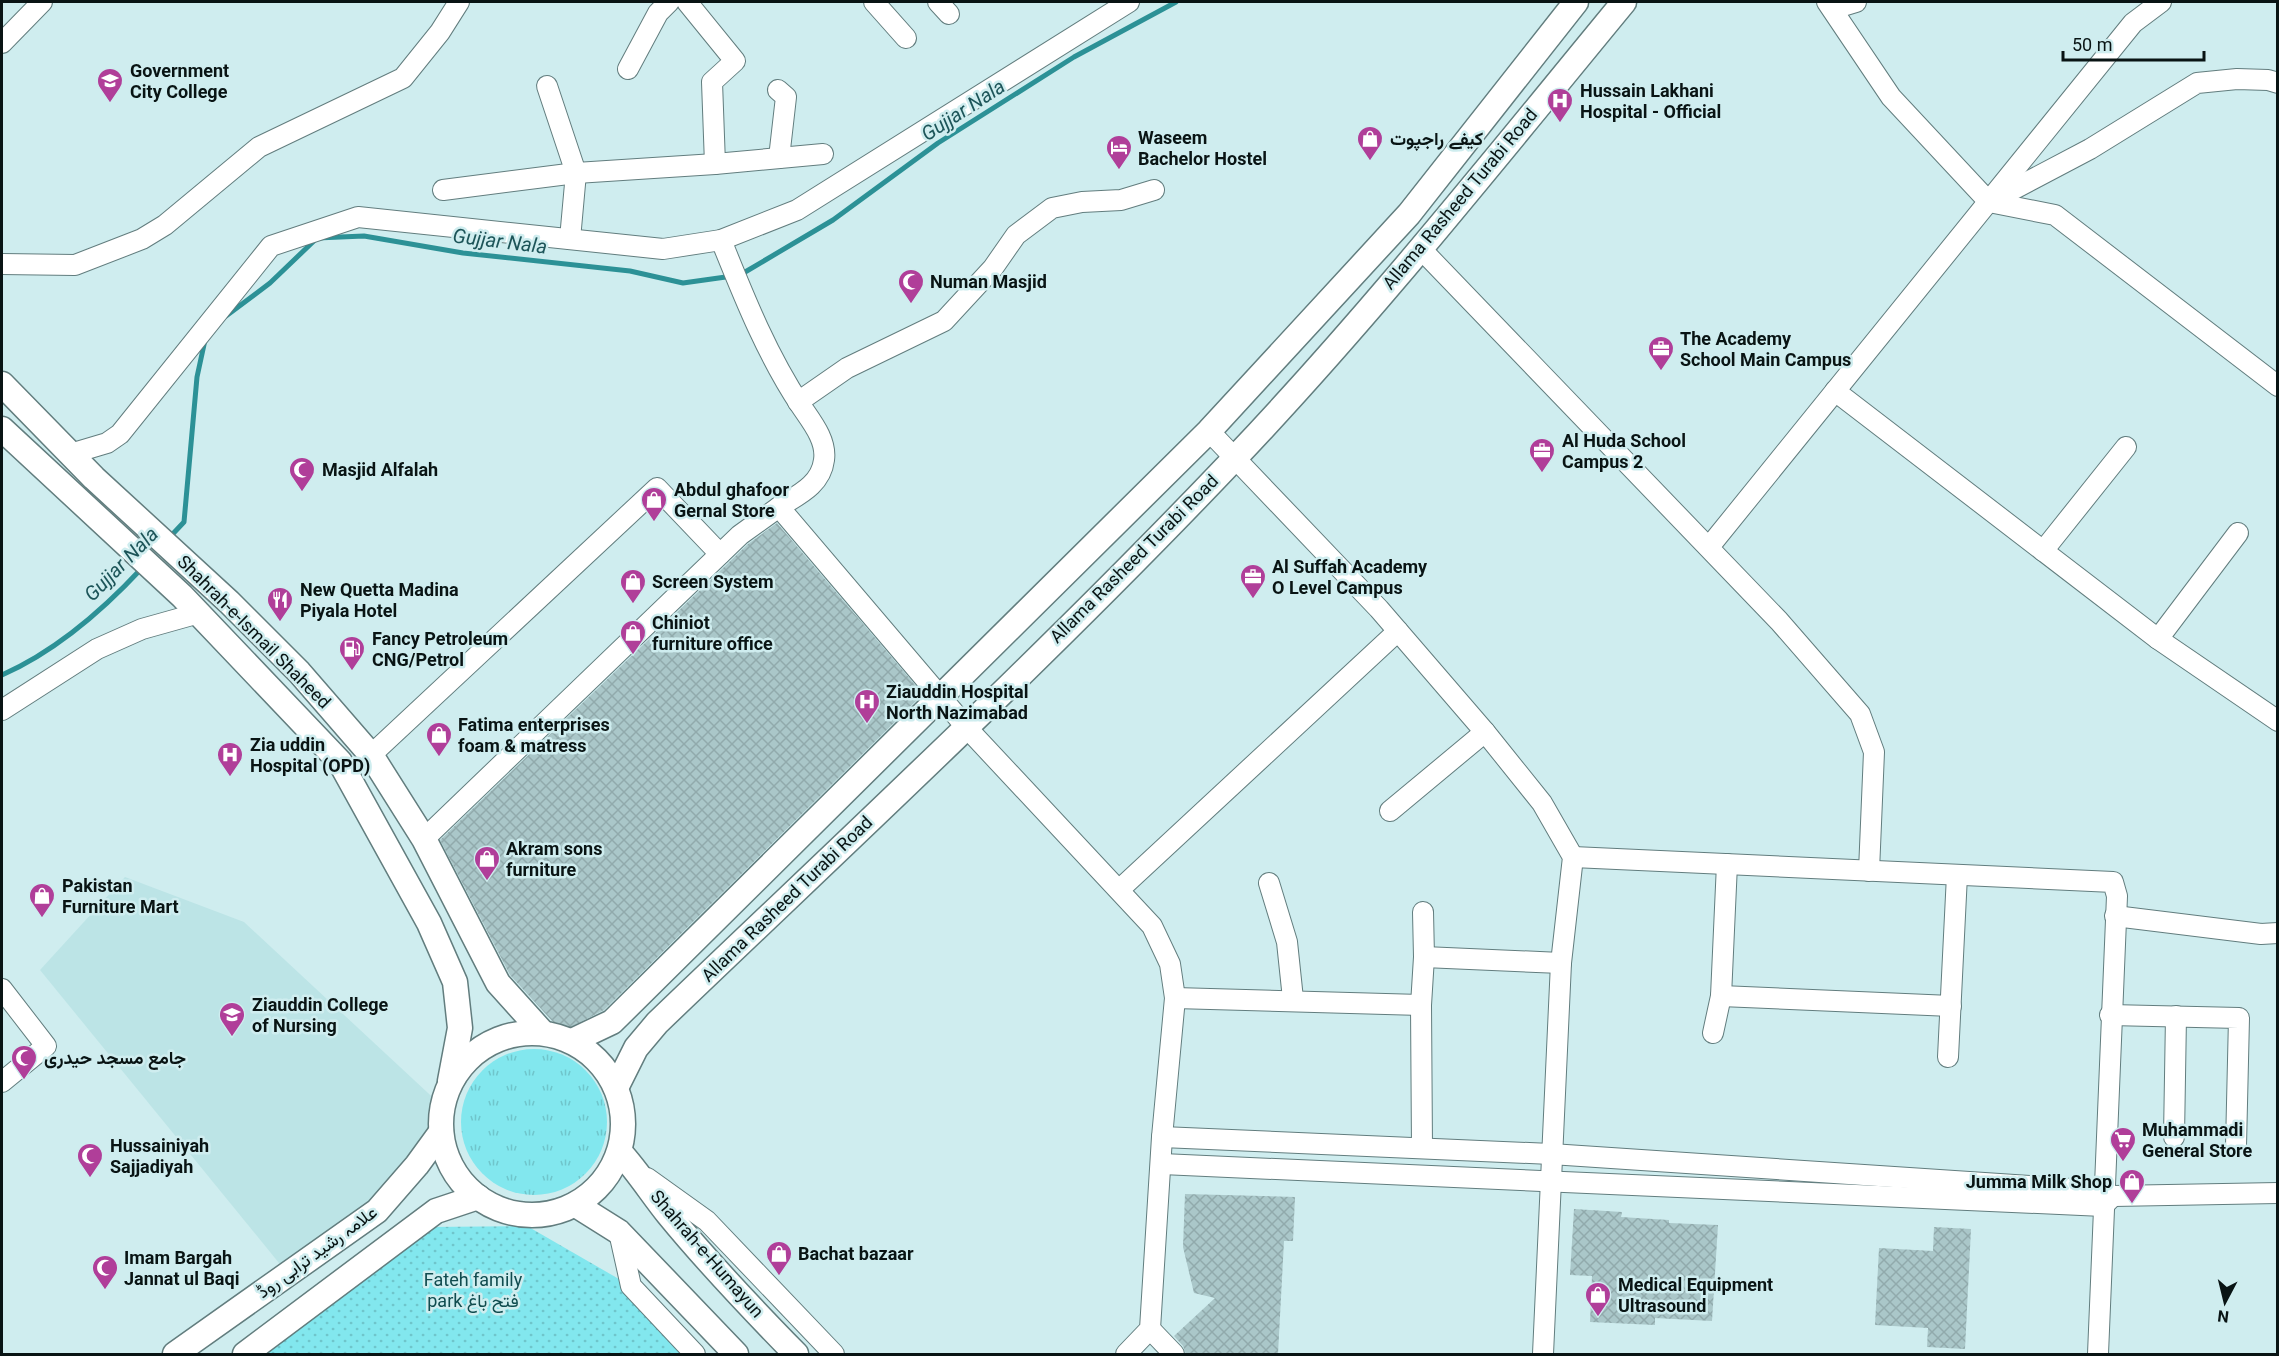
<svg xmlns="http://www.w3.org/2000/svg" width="2279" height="1356" viewBox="0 0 2279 1356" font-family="Roboto,Vazirmatn,sans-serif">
	<defs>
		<pattern id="grass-tufts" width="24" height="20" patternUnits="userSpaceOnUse" patternTransform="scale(1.5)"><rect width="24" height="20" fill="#82e7ee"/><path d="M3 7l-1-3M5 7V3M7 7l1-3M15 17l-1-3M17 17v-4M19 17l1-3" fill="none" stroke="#6fc5cb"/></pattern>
		<pattern id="park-dots" width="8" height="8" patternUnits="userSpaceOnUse" patternTransform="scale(1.5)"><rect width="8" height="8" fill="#82e7ee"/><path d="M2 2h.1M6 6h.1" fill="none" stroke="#6fc5cb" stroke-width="1.8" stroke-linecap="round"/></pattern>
		<pattern id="building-cross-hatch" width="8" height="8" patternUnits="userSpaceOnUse" patternTransform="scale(1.5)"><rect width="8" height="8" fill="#aac7c9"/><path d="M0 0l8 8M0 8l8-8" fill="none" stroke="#91aaac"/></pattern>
	</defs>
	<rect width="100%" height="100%" fill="#cfedef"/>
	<path fill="#bce4e6" d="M125,877L244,922L442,1106L441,1132L417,1165L288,1274L40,970Z"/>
	<circle fill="url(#grass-tufts)" cx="534" cy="1122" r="73"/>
	<path fill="url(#park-dots)" d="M527,1226L631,1286L695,1354H252L427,1227Z"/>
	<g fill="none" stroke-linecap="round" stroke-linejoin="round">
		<g stroke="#2c9196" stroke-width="5">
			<path d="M226,316L270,283L317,238L364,236L463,253L630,271L683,283L740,275L833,220L938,143L1074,57L1176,2"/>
			<path d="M168,539L184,522L197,377L205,340"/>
			<path d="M2,675C54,652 103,610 142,568"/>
		</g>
	</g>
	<g fill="url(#building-cross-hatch)">
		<path d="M777,523L923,694L604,1010L557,1034L554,1023L510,975L440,840L748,544Z"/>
		<path d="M1185,1194L1295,1197L1293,1241H1284L1278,1354H1186L1183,1346L1174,1336L1215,1298L1194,1293L1183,1247Z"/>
		<path d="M1574,1209L1622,1212L1621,1217L1669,1220V1223L1718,1225L1712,1321L1655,1318V1325L1590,1322L1592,1276L1570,1275Z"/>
		<path d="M1934,1227L1971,1229L1965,1349L1927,1347L1928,1328L1875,1325L1879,1248L1933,1251Z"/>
	</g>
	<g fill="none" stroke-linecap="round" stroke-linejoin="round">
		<defs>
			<g id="minor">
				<path d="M687,2L735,61L712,82L715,164"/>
				<path d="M874,2L906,38"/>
				<path d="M938,2L949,14"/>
				<path d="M1827,2L1891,97L1989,202L2055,215L2278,386"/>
				<path d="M1833,9L1856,2"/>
				<path d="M2,43L42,2"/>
				<path d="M628,69L658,13L669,2"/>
				<path d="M547,86L576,173L570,239"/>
				<path d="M778,90L786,97L779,158"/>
				<path d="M443,190L576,173L715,164L823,154"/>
				<path d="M1997,198L2090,149L2197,83L2237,79L2268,80L2278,83"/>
				<path d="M721,240C744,297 767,355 801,406C811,421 827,440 824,460C821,485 798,495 779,507"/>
				<path d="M1421,249L1779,621L1860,714L1874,752L1869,871"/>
				<path d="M2,264L75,265L142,239L165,225L259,147L403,78L440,32L459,2"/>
				<path d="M1835,391L2158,639L2278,721"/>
				<path d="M798,402L847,368L944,321L993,268L1016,235L1052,208L1082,202L1121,200L1154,190"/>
				<path d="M1209,431L1379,609L1485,732L1542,803L1573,857L1561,963L1543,1354"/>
				<path d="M70,454L107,443L120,434L271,246L358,217L663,249L721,240L797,210L1129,2"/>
				<path d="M1709,547L2133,23L2161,2"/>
				<path d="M2043,551L2126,447"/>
				<path d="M2158,639L2238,533"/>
				<path d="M2,710L97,649L142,629L199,613"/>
				<path d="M371,755L657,488L720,554"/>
				<path d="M1390,811L1485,732"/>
				<path d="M424,839L740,535L779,507L967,728L1152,926L1170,964L1175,998L1162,1137L1150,1329L1126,1354"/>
				<path d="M1573,857L2113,882L2117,896L2098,1354"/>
				<path d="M1269,883L1287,942L1293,999"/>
				<path d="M1120,889L1398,631"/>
				<path d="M2115,916L2261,934L2278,933"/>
				<path d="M1424,957L1561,963"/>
				<path d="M2,989L46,1046L2,1082"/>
				<path d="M1721,996L1951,1006"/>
				<path d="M1175,998L1421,1005"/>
				<path d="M2110,1015L2239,1018L2236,1146"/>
				<path d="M1713,1033L1721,996L1727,864"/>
				<path d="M1948,1057L1957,875"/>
				<path d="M1162,1137L1551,1154L2103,1191L2113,1196L2278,1193"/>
				<path d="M2174,1137L2176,1016"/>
				<path d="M1422,1148L1421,1005L1424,957L1423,912"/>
				<path d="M1162,1164L2103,1206L2111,1198"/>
				<path d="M647,1178L707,1221L834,1354"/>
				<path d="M619,1232L631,1286L695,1354"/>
				<path d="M1150,1329L1174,1354"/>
			</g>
			<g id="major">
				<path d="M2,384L94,478L229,602L299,672L371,755L424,839L498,983L543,1033"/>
				<path d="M2,429L182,596L340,762L429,923L455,982L460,1028L450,1081"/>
				<circle cx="532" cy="1124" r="91"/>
				<path d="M572,1041L612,1022L1209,431L1409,214L1576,2"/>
				<path d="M616,1088L636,1048L657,1023C851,837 1049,654 1234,459C1372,314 1497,156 1624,2"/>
				<path d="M620,1152C638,1172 652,1194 668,1214C708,1263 752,1309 796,1354"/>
				<path d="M576,1205L619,1232L736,1354"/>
				<path d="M175,1354L377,1211L417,1165L441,1132"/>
				<path d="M245,1354L436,1211L478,1197"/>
			</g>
		</defs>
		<use href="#minor" stroke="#627d7e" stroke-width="22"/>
		<use href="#major" stroke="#627d7e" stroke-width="27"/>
		<use href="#minor" stroke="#fff" stroke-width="20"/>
		<use href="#major" stroke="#fff" stroke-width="24"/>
	</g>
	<defs>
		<symbol id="university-pin" viewBox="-11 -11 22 30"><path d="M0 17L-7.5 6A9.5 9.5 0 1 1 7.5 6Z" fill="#b03e99" stroke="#cfedef"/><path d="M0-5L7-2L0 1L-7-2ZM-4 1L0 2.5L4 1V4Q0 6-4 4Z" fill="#fff"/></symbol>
		<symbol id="hospital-pin" viewBox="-11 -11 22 30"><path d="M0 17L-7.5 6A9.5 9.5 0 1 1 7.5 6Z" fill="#b03e99" stroke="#cfedef"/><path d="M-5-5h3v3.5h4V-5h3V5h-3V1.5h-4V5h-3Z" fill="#fff"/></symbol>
		<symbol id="shop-pin" viewBox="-11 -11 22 30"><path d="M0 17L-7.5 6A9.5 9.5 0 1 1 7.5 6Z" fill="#b03e99" stroke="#cfedef"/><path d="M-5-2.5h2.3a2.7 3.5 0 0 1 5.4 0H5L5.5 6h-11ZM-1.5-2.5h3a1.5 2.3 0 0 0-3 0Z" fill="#fff"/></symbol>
		<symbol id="hotel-pin" viewBox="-11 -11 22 30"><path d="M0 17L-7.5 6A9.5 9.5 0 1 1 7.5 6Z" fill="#b03e99" stroke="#cfedef"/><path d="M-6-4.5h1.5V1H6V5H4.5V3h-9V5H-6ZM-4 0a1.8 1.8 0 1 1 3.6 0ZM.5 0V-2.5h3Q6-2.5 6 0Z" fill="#fff"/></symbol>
		<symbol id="mosque-pin" viewBox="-11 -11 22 30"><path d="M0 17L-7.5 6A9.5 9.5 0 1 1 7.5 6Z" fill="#b03e99" stroke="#cfedef"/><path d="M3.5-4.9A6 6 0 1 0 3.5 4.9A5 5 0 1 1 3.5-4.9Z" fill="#fff"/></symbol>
		<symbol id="office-pin" viewBox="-11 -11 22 30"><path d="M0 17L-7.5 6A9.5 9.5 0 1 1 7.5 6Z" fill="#b03e99" stroke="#cfedef"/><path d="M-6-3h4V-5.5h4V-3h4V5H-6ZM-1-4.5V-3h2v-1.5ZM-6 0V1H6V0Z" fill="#fff"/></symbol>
		<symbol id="restaurant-pin" viewBox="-11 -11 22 30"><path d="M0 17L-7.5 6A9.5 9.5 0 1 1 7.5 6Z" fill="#b03e99" stroke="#cfedef"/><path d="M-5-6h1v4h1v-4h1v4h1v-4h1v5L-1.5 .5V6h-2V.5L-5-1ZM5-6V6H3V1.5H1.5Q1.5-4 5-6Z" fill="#fff"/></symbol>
		<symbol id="fuel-pin" viewBox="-11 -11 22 30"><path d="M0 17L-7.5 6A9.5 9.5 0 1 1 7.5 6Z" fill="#b03e99" stroke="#cfedef"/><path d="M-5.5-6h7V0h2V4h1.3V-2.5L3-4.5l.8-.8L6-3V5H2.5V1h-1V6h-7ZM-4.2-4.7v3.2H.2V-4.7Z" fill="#fff"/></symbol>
		<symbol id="supermarket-pin" viewBox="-11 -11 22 30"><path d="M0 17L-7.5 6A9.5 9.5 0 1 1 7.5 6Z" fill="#b03e99" stroke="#cfedef"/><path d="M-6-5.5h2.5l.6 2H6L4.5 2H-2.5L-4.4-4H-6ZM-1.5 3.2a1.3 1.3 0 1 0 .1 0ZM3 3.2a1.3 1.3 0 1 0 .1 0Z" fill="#fff"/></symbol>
	</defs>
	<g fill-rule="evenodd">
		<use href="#university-pin" x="95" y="66" width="30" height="40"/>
		<use href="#hospital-pin" x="1545" y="86" width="30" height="40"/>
		<use href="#shop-pin" x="1355" y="124" width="30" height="40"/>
		<use href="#hotel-pin" x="1104" y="133" width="30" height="40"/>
		<use href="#mosque-pin" x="896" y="267" width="30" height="40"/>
		<use href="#office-pin" x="1646" y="334" width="30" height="40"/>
		<use href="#office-pin" x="1527" y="436" width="30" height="40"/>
		<use href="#mosque-pin" x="287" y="455" width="30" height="40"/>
		<use href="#shop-pin" x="639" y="485" width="30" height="40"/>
		<use href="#office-pin" x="1238" y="562" width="30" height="40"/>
		<use href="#shop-pin" x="618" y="567" width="30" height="40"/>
		<use href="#restaurant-pin" x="265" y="585" width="30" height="40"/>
		<use href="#shop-pin" x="618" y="618" width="30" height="40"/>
		<use href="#fuel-pin" x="337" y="634" width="30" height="40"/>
		<use href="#hospital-pin" x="852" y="687" width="30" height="40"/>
		<use href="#shop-pin" x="424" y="720" width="30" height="40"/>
		<use href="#hospital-pin" x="215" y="740" width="30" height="40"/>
		<use href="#shop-pin" x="472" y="844" width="30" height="40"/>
		<use href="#shop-pin" x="27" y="881" width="30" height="40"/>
		<use href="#university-pin" x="217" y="1000" width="30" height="40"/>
		<use href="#mosque-pin" x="9" y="1043" width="30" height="40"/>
		<use href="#supermarket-pin" x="2108" y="1125" width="30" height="40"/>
		<use href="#mosque-pin" x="75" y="1141" width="30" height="40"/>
		<use href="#shop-pin" x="2117" y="1167" width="30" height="40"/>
		<use href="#shop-pin" x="764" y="1239" width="30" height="40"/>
		<use href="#mosque-pin" x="90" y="1253" width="30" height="40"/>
		<use href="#shop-pin" x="1583" y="1280" width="30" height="40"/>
	</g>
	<g text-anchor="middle" stroke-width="5" stroke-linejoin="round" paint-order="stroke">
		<g font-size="18" font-weight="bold" fill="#091414" stroke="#cfedef" text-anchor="start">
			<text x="130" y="77">Government<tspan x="130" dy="21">City College</tspan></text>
			<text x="1580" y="97">Hussain Lakhani<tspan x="1580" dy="21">Hospital - Official</tspan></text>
			<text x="1138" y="144">Waseem<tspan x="1138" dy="21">Bachelor Hostel</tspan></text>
			<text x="1390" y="145">کیفے راجپوت</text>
			<text x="930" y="288">Numan Masjid</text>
			<text x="1680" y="345">The Academy<tspan x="1680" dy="21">School Main Campus</tspan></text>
			<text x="1562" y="447">Al Huda School<tspan x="1562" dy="21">Campus 2</tspan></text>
			<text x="322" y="476">Masjid Alfalah</text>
			<text x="674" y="496">Abdul ghafoor<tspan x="674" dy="21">Gernal Store</tspan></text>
			<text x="1272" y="573">Al Suffah Academy<tspan x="1272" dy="21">O Level Campus</tspan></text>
			<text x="652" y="588">Screen System</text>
			<text x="300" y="596">New Quetta Madina<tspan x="300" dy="21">Piyala Hotel</tspan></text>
			<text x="652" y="629">Chiniot<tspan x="652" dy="21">furniture office</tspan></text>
			<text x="372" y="645">Fancy Petroleum<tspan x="372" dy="21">CNG/Petrol</tspan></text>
			<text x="886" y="698">Ziauddin Hospital<tspan x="886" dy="21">North Nazimabad</tspan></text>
			<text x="458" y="731">Fatima enterprises<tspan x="458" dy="21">foam &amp; matress</tspan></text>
			<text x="250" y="751">Zia uddin<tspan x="250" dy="21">Hospital (OPD)</tspan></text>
			<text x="506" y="855">Akram sons<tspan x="506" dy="21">furniture</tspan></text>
			<text x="62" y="892">Pakistan<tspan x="62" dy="21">Furniture Mart</tspan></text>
			<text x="252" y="1011">Ziauddin College<tspan x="252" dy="21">of Nursing</tspan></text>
			<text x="44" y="1064">جامع مسجد حیدری</text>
			<text x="2142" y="1136">Muhammadi<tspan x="2142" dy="21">General Store</tspan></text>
			<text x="110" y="1152">Hussainiyah<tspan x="110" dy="21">Sajjadiyah</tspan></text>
			<text x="2112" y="1188" text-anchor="end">Jumma Milk Shop</text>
			<text x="798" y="1260">Bachat bazaar</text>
			<text x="124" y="1264">Imam Bargah<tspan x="124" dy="21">Jannat ul Baqi</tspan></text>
			<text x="1618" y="1291">Medical Equipment<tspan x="1618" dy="21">Ultrasound</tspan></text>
		</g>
		<g font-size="18" fill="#091414" stroke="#cfedef">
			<text transform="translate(1460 199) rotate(-50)" y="6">Allama Rasheed Turabi Road</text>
			<text transform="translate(1134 559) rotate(-45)" y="6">Allama Rasheed Turabi Road</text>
			<text transform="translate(254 632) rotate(45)" y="6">Shahrah-e-Ismail Shaheed</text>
			<text transform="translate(787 899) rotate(-44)" y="6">Allama Rasheed Turabi Road</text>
			<text transform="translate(317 1252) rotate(-36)" y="6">علامہ رشید ترابی روڈ</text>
			<text transform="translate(707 1254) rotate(49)" y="6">Shahrah-e-Humayun</text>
		</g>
		<g font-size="18" fill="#104c4f" stroke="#cfedef">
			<text x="473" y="1286">Fateh family<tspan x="473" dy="21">park فتح باغ</tspan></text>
		</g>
		<g font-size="20" font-style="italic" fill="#1d5559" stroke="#cfedef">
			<text transform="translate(963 110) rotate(-33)" y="7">Gujjar Nala</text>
			<text transform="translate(500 241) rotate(7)" y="7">Gujjar Nala</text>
			<text transform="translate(121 564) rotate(-45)" y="7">Gujjar Nala</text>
		</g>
	</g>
	<rect width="2279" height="1356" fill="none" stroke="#091414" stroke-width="6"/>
	<g transform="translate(2225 1302) rotate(187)" stroke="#cfedef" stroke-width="4.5" paint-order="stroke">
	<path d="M0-4.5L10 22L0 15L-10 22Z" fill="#091414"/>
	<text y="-9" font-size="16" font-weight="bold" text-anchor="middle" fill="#091414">N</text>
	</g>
	<path d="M2063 51v9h141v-9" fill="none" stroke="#091414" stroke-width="3"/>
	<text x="2072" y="51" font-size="18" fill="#091414" stroke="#cfedef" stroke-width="4.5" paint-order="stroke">50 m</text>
</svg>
